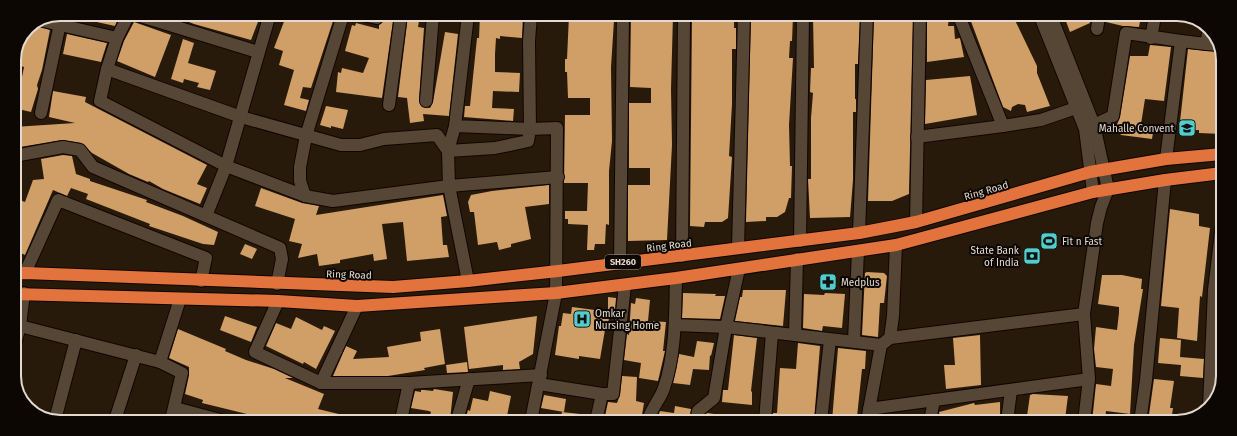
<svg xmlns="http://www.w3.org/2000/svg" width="1237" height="436" viewBox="0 0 1237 436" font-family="'Fira Sans',sans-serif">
	<rect width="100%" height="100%" fill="#281a0a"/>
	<g fill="#d09e67">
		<path d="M75,14H120L115,26L74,17Z"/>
		<path d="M169,14H261L251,40L194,24Z"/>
		<path d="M289,14L325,15L334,18L311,88L303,87L300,98L309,100L306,111L284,105L294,70L279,65L283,51L274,48L285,19L288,20Z"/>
		<path d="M408,15H420L418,27L424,28L419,100L422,107L430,108L433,102L445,32L458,34L449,116L423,114L424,121L410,123L407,98L398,97Z"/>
		<path d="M480,15H523L522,38L500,36V39L496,38L495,54V72L520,73L519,92L493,91L492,108L514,109L513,121L464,117L465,106H470L477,38H479Z"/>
		<path d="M569,15H612V20H614L611,67L612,141L609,171V225L606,224L605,244H595L594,250H587L588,225L568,224V219H565V211H587L588,183H564L565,115H590V98H568L567,72H565V59H567Z"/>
		<path d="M631,15H673L671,89L672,145L667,240L628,241V185H650V168H629V103H651V88L630,87Z"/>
		<path d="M692,15H734V28H736V49H732V104L729,156L732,157L728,218L722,222H705L704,227L690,226Z"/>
		<path d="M751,15L793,16L792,41H790L789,58H793L789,125L790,166H792L791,198H789L785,212L777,217H766V221L746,222Z"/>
		<path d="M813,16H860L858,64H855V99H856V112H853V180L850,217L810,218L808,179H811V118L813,93L810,92L811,68H814Z"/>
		<path d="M874,16H913L909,194L892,201H868Z"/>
		<path d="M927,16H949L948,26H954L955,39L960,38L964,57L927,62Z"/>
		<path d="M969,16H1013L1037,66V73L1050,106L1027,112L1025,105L1018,104L1012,107L1011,111L1003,107Z"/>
		<path d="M1064,16H1089L1090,23L1070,32Z"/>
		<path d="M1106,16H1141L1139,27L1123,26L1106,22Z"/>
		<path d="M384,20L393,21L382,98L336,92L338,72L341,73L342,68L363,73L369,58L345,51L352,25L355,26L356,23L379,29V25Z"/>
		<path d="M134,22L171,35L155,77L117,61L124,41Z"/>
		<path d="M35,25L50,30L42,70L37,85L38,89L31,112L14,108V81L21,82L24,67L14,64V58L28,27Z"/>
		<path d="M67,34L107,43L101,62L63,54Z"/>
		<path d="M183,39L194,43L188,63L216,71L210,90L197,87L199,83L184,79L183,83L171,79Z"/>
		<path d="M1150,45L1171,47L1164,101L1145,99L1141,124L1154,126L1152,139L1121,135L1116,127L1120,117L1130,56H1148Z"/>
		<path d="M1188,49L1221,52L1223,57L1222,134L1199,133V130L1179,131Z"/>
		<path d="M970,76L977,115L925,124L926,80Z"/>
		<path d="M53,91L86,97L85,102L207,165L197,184L207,188L200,204L163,189L149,181L148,182L129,174L92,153L81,143L62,140L14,148V127L75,123L49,117Z"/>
		<path d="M326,106L348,110L343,129L331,126V128L320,125Z"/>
		<path d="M63,155L72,156L76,174L90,179V181L147,200L146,202L183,216L218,232L214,245L203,244L149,226L150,224L86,199L88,194L71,188L67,196L53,190L25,255L14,250V198L25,202L33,180L44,179L41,159Z"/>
		<path d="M549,185V204L525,207L531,239L511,244V247L499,250L497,242L478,245L474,212H470L468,202L471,195L492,191Z"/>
		<path d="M261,188L302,203L319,206L316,215L443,195L447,216L441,217L443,245H447L449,257L407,261L403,222L382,224L387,259L374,261L373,254L340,260V263L319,266L317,254L298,258L302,244L289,241L295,219L255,206Z"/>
		<path d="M1170,209L1199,214V226L1210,228L1202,297L1200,296L1197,341L1177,338L1179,308L1161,306Z"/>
		<path d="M245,244L257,249L252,259L240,254Z"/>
		<path d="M867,272L884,273L887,276L884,303H880L878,337L862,335L865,273Z"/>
		<path d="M1102,275H1122L1142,279L1141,289H1143L1134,345L1130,414L1106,411L1105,422H1092L1096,384L1111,386L1113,369L1096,367L1094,349L1096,327L1117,330L1119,313V307L1098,304Z"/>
		<path d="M743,290H786L783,326L735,321L740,297H742Z"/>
		<path d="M683,293L716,294L715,296H725L720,319L682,318Z"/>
		<path d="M825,293L845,294L842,328L823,326L822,331L803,328L804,294L824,295Z"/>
		<path d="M608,297L616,298L615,311H608Z"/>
		<path d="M636,298L650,300L648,321L666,322L663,351H665L658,381L639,378L641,363L624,360L627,334L629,335L631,303L635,304Z"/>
		<path d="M572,307L610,312L608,324H606L600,359L579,356V359L555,355L559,326H561L563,313L571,314Z"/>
		<path d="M225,316L257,327L251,342L220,330Z"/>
		<path d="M537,316L533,354L519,362L520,369L503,370V365L469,369L464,327Z"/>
		<path d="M296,317L322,330L324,326L335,331L316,369L304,362L303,364L266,346L276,323L291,329Z"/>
		<path d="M178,329L226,349L225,351L246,360L274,369L293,378H285L324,394L318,409L351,417V420H271L202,403L203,400L185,394L189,375V367L169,358Z"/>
		<path d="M440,329L445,364L424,368L425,370L388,376H333L346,346L357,351L353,359L389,357L387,347L421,341L420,332Z"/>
		<path d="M734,335L757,338L751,391L752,392V405L722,402L723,390H728Z"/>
		<path d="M980,335L981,385L946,389L944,365H955L953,338Z"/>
		<path d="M1160,338L1181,340L1180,357L1204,359L1203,378L1180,376L1181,365L1158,363Z"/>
		<path d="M697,341L714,343L711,356L710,355L709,370L693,369L690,385L673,383L679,354L694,357Z"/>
		<path d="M798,343L820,346L814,421H773V413H777L780,368L796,369Z"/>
		<path d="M838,348L866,351L865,369H862L857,417H855L854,421H832Z"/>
		<path d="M467,362L468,372L447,373L446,365Z"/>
		<path d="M622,376L637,377L636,401L644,403L642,415H638L637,421H604L608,402L617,403L620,395Z"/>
		<path d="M1154,379L1174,381L1170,408H1173L1171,422H1148Z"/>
		<path d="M434,389L453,392L450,420H429L431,412L429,411L411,408L415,391L421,392V390H424L433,391Z"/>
		<path d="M490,391L511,396L506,421L465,420L468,410L470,411L473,398L488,401Z"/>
		<path d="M1033,394L1068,396L1065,419H1063V422H1042V417L1027,416L1030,395Z"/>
		<path d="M544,395L566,399L564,412L541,408Z"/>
		<path d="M1000,402V421L941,422L939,412L974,403L975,405Z"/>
		<path d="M675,406L691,409L689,421H656L660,411L674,413Z"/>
		<path d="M562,412L589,415L588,421H560Z"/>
		<path d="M707,413L714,414V421H704L705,415Z"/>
	</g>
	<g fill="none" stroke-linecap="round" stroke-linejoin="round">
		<defs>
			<g id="street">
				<path d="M129,14L117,38L107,69L241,117L341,145H360L384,139L437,135L448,151L495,148L528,141L530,129L557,128L556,293L531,421"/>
				<path d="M134,14L258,52"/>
				<path d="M270,14L226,166L305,196L333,201L449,186L448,151L455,126"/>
				<path d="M363,15L377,18"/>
				<path d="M468,15L455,126L530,129L529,41L531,15"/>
				<path d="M959,16L1003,126L1041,120L1076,108"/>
				<path d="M43,21L117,38"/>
				<path d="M1097,29L1099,16"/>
				<path d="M1151,38L1155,16"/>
				<path d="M1206,44L1218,45"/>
				<path d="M107,69L100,101L226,166L206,216"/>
				<path d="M426,101L433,15"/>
				<path d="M389,105L401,15"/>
				<path d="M41,113L62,14"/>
				<path d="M1094,125L1113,116L1126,33L1181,41"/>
				<path d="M917,137L1003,126"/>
				<path d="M14,156L63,147L80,150L93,167L280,248L282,259L277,284"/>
				<path d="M1166,159L1181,41L1206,44L1209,29"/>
				<path d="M305,196L300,181V167L306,136L343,15"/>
				<path d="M916,222L920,16"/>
				<path d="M859,233L867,16"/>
				<path d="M800,241L803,16"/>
				<path d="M738,248L744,15"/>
				<path d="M682,256L684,15"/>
				<path d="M620,262L623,15"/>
				<path d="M25,273L58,200L206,258L201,281"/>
				<path d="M468,281L449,186L558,177"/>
				<path d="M278,301L255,352L321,383H409L541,375"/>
				<path d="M675,325L726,327L881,345"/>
				<path d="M20,326L160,362"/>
				<path d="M795,335L797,259"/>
				<path d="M890,338L1084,314"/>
				<path d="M854,341L858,251"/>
				<path d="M14,347L20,326L24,293"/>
				<path d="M321,383L357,306"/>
				<path d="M539,384L602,394L596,421"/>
				<path d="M602,394H613L625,285"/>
				<path d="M1209,407L1214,290L1222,224"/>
				<path d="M175,408L220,420"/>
				<path d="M869,409L1089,379"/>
				<path d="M55,420L76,340"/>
				<path d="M115,420L136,355"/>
				<path d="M171,420L182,373L160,362L180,299"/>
				<path d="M401,420L409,383"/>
				<path d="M457,420L469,379"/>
				<path d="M648,421C651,408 660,400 664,388C676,353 675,314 676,278"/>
				<path d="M696,421L698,411L714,398L726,327L739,269"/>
				<path d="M765,421L772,333"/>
				<path d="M821,421L830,340"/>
				<path d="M867,421L881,345L890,338L893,316L896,245"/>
				<path d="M930,421L934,400"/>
				<path d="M1007,422L1011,390"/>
				<path d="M1084,422L1089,379L1084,314L1097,223L1101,207L1108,189"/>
				<path d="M1140,422L1146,380L1165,180"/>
			</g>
			<g id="secondary">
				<path d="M1040,16L1085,129L1093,192"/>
				<path d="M1051,16L1094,125L1108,189"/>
			</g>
			<g id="highway">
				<path d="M14,274L25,273L393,287L468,281L558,271L859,233L916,222L1090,172L1166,159L1222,154"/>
				<path d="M14,294L278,301L357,306L556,293L676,278L896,245L1093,192L1165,180L1222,173"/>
			</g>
		</defs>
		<use href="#street" stroke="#110500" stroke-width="14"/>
		<use href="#secondary" stroke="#110500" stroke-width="14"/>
		<use href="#highway" stroke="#110500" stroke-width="14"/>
		<use href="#street" stroke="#564635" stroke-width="12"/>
		<use href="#secondary" stroke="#564635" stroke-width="12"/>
		<use href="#highway" stroke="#e2733d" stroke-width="12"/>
	</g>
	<defs>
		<symbol id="school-square" viewBox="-11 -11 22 22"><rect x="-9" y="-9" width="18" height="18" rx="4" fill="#52cdcc" stroke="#0c0702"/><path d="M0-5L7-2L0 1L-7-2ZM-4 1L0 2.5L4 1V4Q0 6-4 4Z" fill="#111"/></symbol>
		<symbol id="stadium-square" viewBox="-11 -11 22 22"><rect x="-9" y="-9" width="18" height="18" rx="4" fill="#52cdcc" stroke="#0c0702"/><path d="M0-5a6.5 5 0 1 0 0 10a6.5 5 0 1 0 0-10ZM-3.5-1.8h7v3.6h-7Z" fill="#111"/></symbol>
		<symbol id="bank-square" viewBox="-11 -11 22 22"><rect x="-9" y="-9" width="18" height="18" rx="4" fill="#52cdcc" stroke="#0c0702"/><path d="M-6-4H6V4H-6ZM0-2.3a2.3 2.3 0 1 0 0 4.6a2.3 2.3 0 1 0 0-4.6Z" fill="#111"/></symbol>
		<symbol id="pharmacy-square" viewBox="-11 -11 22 22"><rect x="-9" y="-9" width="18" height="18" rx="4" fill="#52cdcc" stroke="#0c0702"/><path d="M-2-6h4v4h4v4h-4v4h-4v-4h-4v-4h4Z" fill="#111"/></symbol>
		<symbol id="hospital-square" viewBox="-11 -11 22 22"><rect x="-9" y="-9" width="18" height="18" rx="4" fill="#52cdcc" stroke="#0c0702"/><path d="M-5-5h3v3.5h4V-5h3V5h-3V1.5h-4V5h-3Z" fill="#111"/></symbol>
	</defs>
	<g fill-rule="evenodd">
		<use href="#school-square" x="1177" y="118" width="20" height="20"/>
		<use href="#stadium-square" x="1039" y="231" width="20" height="20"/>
		<use href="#bank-square" x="1022" y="246" width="20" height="20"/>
		<use href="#pharmacy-square" x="818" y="272" width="20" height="20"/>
		<use href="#hospital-square" x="572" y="309" width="20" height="20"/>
	</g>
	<g text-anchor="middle" stroke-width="4" stroke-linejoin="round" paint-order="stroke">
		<rect fill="#0c0702" stroke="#a29a92" stroke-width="1" x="605" y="255" width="36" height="14" rx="3"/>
		<g font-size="9" font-weight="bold" fill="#e3d9cf">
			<text x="623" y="265">SH260</text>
		</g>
		<g font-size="10" fill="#e3d9cf" stroke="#0c0702" text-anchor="start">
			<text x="1174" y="132" text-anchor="end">Mahalle Convent</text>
			<text x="1062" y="245">Fit n Fast</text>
			<text x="1019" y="254" text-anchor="end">State Bank<tspan x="1019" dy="12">of India</tspan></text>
			<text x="841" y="286">Medplus</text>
			<text x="595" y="317">Omkar<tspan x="595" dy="12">Nursing Home</tspan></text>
		</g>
		<g font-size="10" fill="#e3d9cf" stroke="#0c0702">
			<text transform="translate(986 190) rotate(-16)" y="4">Ring Road</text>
			<text transform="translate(669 245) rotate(-7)" y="4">Ring Road</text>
			<text transform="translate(349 274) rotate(2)" y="4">Ring Road</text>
		</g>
	</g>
	<path d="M0 0H1237V436H0ZM60 21H1177A39 39 0 0 1 1216 60V376A39 39 0 0 1 1177 415H60A39 39 0 0 1 21 376V60A39 39 0 0 1 60 21Z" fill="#0c0702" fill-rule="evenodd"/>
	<path fill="none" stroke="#e3d9cf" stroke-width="2" d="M60 21H1177A39 39 0 0 1 1216 60V376A39 39 0 0 1 1177 415H60A39 39 0 0 1 21 376V60A39 39 0 0 1 60 21Z"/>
</svg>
